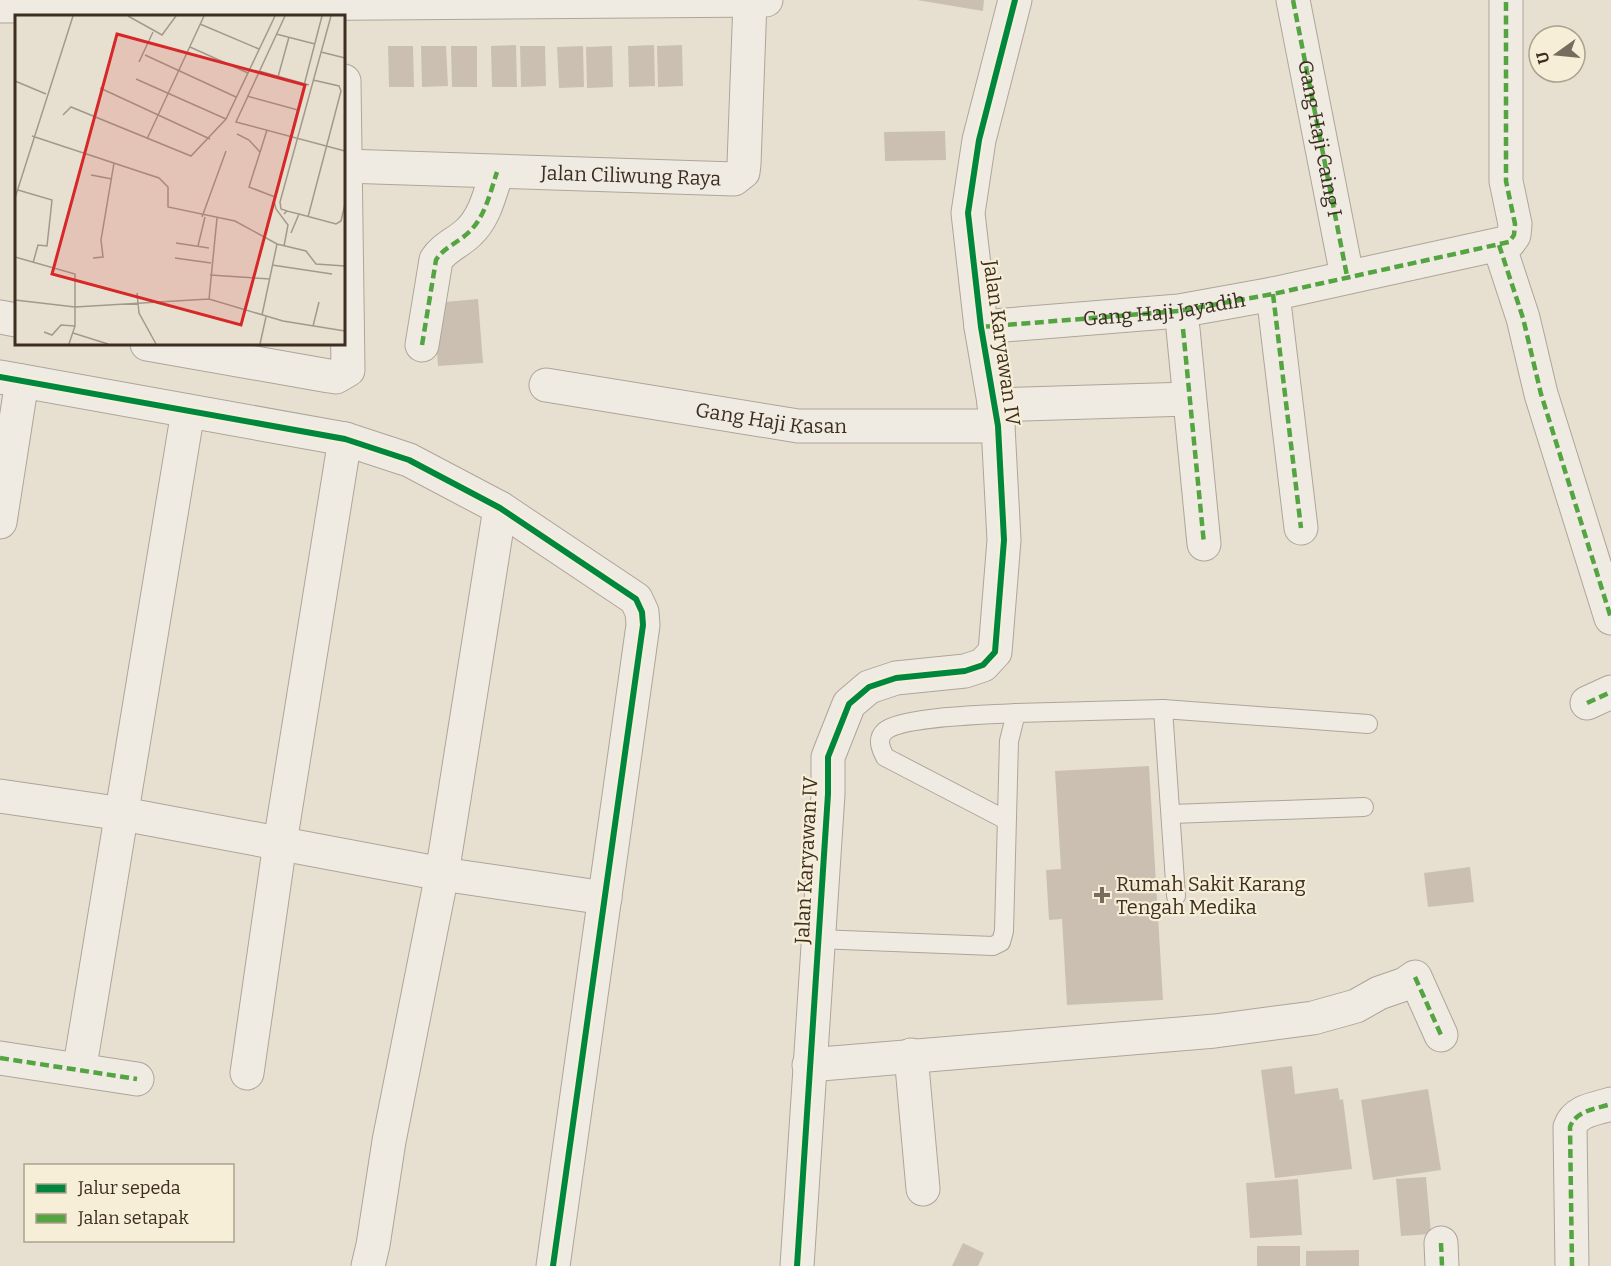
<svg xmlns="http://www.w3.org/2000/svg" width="1611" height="1266" viewBox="0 0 1611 1266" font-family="Bitter,serif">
	<rect width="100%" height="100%" fill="#e7e0d1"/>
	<g fill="#cbbfb2">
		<path d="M917,0H984L983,11Z"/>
		<path d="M516,45L517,87H492L491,46Z"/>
		<path d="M654,45L655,86L629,87L628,46Z"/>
		<path d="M682,45L683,86L658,87L657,46Z"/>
		<path d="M388,46H413L414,87H389Z"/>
		<path d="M421,46H446L448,86L422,87Z"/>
		<path d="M451,46H477V87H452Z"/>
		<path d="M520,46H545L546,86L521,87Z"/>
		<path d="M583,46L584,87L559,88L557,47Z"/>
		<path d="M612,46L613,87L587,88L586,47Z"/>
		<path d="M945,131L946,160L885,161L884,132Z"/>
		<path d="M478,299L483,363L438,366L433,303Z"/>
		<path d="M1149,766L1163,1000L1067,1005L1062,919L1049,920L1046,870L1061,869L1055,771Z"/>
		<path d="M1470,867L1474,902L1428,907L1424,873Z"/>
		<path d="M1292,1066L1295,1094L1338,1088L1340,1100L1343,1099L1352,1169L1275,1178L1261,1070Z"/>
		<path d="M1428,1089L1441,1170L1373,1180L1361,1100Z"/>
		<path d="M1426,1177L1431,1234L1401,1236L1396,1179Z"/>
		<path d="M1298,1179L1302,1235L1250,1238L1246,1183Z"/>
		<path d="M963,1243L984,1253L978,1266H952Z"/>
		<rect x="1257" y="1246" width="43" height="20"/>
		<path d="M1359,1250V1266H1306V1251Z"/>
	</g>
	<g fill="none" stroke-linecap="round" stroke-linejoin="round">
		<defs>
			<g id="service">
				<path d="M1163,709L1176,896"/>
				<path d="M1172,814L1364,807"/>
				<path d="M1006,820L885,757C881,749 876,739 885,731C903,716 990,715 1016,713"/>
				<path d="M818,939L993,946L1001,942L1004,931L1009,741L1016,713L1163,709L1368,724"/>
			</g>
			<g id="minor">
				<path d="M1293,0L1347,276"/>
				<path d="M0,6L766,0"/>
				<path id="s1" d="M345,166L734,179L743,172L744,164L750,1"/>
				<path d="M1499,245L1523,318L1541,394L1611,618"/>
				<path d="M1273,294L1301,528"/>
				<path d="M0,317L16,320"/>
				<path id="s2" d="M981,327L1179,311L1273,294L1509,242L1514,235L1515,224L1506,181V0"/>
				<path d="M1183,329L1204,544"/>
				<path d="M147,344L329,376L336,377L348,370L344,81"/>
				<path d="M422,345L436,260C444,247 458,243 469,232C485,217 490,193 497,172"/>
				<path d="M0,377L345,439L409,460L500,508L636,599L642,612L643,625L553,1266"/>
				<path id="s3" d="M546,385L798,426H998"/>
				<path d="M994,405L1189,399"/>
				<path d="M0,522L22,381"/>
				<path d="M1587,703L1611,692"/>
				<path d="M0,796L123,814L442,874L605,898"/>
				<path d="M82,1054L188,411"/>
				<path d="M911,1055L923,1189"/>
				<path d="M0,1058L137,1079"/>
				<path d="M809,1065L1215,1031L1313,1018L1356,1006L1379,993L1405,984L1415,977L1441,1035"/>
				<path d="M247,1073L280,843L345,439"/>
				<path d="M1441,1243L1442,1266"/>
				<path d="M368,1266L373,1245L389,1141L442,874L500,508"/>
				<path d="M797,1266L828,794V757L849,704L869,687L896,678L965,671L983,665L995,652L1004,540L998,426L981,327L968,213L979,140L1015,0"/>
				<path d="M1572,1266L1570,1127C1576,1110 1596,1109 1611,1104"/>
			</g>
		</defs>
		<use href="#service" stroke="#ada599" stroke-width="20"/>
		<use href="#minor" stroke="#ada599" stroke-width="35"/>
		<use href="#service" stroke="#efebe3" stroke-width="18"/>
		<use href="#minor" stroke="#efebe3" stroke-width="33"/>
		<g stroke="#54a441" stroke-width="4.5" stroke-dasharray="9 4.5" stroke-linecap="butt">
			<path id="s4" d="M1293,0L1347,276"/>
			<path d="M1499,245L1523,318L1541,394L1611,618"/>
			<path d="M1273,294L1301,528"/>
			<path d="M981,327L1179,311L1273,294L1509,242L1514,235L1515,224L1506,181V0"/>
			<path d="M1183,329L1204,544"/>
			<path d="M422,345L436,260C444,247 458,243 469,232C485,217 490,193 497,172"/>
			<path d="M1587,703L1611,692"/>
			<path d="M1415,977L1441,1035"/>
			<path d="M0,1058L137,1079"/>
			<path d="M1441,1243L1442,1266"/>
			<path d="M1572,1266L1570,1127C1576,1110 1596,1109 1611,1104"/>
		</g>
		<defs>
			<g id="cycleway">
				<path d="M0,377L345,439L409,460L500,508L636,599L642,612L643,625L553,1266"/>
				<path d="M797,1266L828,794V757L849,704L869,687L896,678L965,671L983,665L995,652L1004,540L998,426L981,327L968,213L979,140L1015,0"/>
			</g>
		</defs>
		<use href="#cycleway" stroke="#f7eed8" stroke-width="10"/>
		<use href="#cycleway" stroke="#00873e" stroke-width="6"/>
	</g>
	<path fill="#786c5e" stroke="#f7eed8" stroke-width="2" d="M1099 886h6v6h6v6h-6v6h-6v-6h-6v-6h6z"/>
	<g text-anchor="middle" stroke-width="4.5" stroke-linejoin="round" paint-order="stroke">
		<g font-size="20" fill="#3d2e20" stroke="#f7eed8">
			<text dy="7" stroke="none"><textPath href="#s4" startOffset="141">Gang Haji Caing I</textPath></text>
			<text dy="7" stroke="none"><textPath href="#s1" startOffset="286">Jalan Ciliwung Raya</textPath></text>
			<text dy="7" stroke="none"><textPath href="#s2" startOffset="184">Gang Haji Jayadih</textPath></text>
			<text transform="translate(1002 343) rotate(82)" y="7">Jalan Karyawan IV</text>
			<text dy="7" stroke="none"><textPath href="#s3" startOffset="228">Gang Haji Kasan</textPath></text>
			<text transform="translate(806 860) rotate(-87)" y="7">Jalan Karyawan IV</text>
		</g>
		<g font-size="20" fill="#3d2e20" stroke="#f7eed8" text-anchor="start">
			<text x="1116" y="891">Rumah Sakit Karang<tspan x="1116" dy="23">Tengah Medika</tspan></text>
		</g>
	</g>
	<g transform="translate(15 15)">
		<rect width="330" height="330" fill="#e7e0d1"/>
		<path fill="none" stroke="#a3998a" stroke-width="1.5" d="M113,1L147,20L161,1M270,1L221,107L330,136M185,9L244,34M261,19L300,29M175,32L233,58M306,37L330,43M130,40L221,82M124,47L138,17M244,56L294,70M263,62L274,22M121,64L211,104M0,66L31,79M85,73L195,124M232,81L283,95M48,100L56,92L176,141L211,104L260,1M252,115L234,172L260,182M222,119L234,125L245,137M17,121L144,163L153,172V192L220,206L262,229L291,236L301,249L330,251M132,124L189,1M76,160L97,164M3,175L37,185L32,231L23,230L18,248M0,183L58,1M272,196L266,194L265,187L316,1M269,199L272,196L284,199L276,218M284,199L321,209L326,206L330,189M187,202L211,136M293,202L326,76L324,71L298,65M161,228L194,233M183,231L190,202M269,231L273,210L261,194L259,186L307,1M0,242L60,259V311L54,329M78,243L88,242L86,225L99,148M160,243L196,248M257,250L317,259M195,260L255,264M122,278L124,298L141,329M194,284L202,203M0,285L60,292L194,284L268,306L330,316M247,300L262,229M298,311L304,287M29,317L37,320L46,310L60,311M58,318L93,329M245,329L251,302"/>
		<path fill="#d62828" fill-opacity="0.15" stroke="#d62828" stroke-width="3" d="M102,19L290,70L226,310L37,259Z"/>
		<rect width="330" height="330" fill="none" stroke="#3d2e20" stroke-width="3"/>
	</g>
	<rect x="24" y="1164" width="210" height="78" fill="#f7eed8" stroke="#ada18e" stroke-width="1.5"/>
	<rect x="36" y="1184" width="30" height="9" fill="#00873e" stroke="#ada18e" stroke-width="1.5"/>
	<text x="78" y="1194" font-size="18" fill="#3d2e20">Jalur sepeda</text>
	<rect x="36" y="1214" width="30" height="9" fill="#54a441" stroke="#ada18e" stroke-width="1.5"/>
	<text x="78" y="1224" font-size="18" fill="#3d2e20">Jalan setapak</text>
	<g transform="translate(1557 54) rotate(255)"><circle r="28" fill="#f7eed8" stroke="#ada18e" stroke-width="1.5"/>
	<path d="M0-4.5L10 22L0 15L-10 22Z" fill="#786c5e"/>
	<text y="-9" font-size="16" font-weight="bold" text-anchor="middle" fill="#3d2e20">U</text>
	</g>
</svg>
